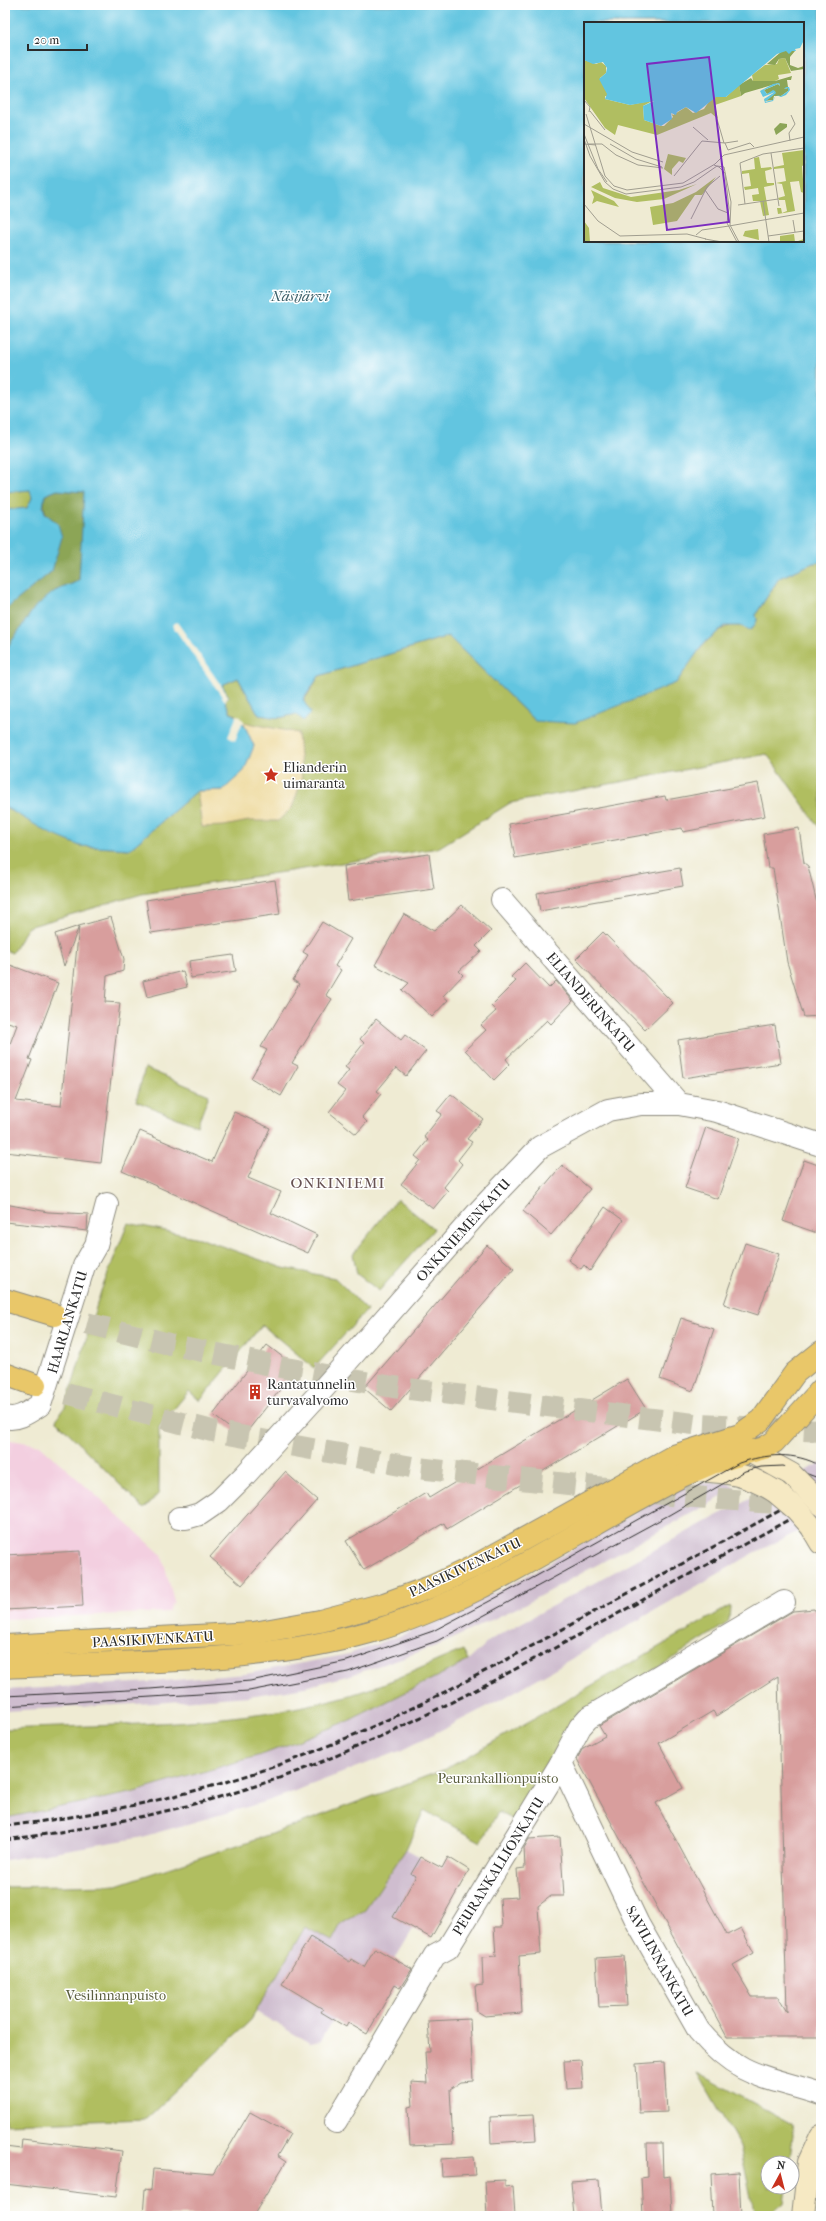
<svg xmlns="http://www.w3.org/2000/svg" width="826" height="2221" viewBox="0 0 826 2221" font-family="'IM FELL French Canon',serif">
	<rect width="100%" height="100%" fill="#fff"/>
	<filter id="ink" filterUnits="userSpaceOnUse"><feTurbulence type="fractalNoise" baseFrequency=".025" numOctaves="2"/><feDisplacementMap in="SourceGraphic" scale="8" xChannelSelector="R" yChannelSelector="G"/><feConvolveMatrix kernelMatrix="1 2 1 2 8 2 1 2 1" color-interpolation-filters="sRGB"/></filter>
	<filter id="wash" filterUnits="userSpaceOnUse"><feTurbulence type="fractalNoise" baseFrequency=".012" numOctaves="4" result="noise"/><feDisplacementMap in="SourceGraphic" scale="16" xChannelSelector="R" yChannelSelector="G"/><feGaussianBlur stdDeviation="0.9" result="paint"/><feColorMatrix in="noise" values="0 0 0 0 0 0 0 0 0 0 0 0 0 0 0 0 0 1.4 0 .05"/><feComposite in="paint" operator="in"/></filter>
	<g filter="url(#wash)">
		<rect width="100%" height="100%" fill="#efebd3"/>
		<path fill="#f3cfe0" d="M5,1439L40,1445L162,1555L174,1601L168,1612L5,1619Z"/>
		<g fill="#cfbdcf">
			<path d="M821,1463V1520L754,1553L502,1699L400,1751L271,1800L138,1838L5,1860V1818L131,1793L264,1754L348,1721L468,1661L490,1640L718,1515Z"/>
			<path d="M708,1483H728L736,1489L527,1603L439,1645L354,1674L305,1687L249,1696L154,1703L5,1711V1690L152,1682L246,1674L349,1654L430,1625L516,1582L674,1490L694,1484Z"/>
			<path d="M406,1849L441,1868L448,1857L469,1870L431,1938L413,1929L395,1959L412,1969L400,1988L395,1986L367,2034L348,2023L346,2027L333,2020L321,2041L310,2043L256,2012L305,1927L332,1941L341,1924L365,1910Z"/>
		</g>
		<g fill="#b0be61" stroke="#6e7446">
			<path d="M31,490L32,498L27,508L5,510V492Z"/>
			<path d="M821,562V830L767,754L510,803L438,848L142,894L28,927L12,953L5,950V807L80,846L130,849L197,791L237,715L231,713L225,701L229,697L221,685L238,678L259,715L279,718L296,714L319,676L448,636L535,721L676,683C690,664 719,610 748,630L757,621L756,614L779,578L813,563Z"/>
			<path d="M145,1068L209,1095L197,1126L136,1101Z"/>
			<path d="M397,1199L434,1229L379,1291L357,1274L353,1254Z"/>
			<path d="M128,1223L199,1238L283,1268L335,1278L367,1310L314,1368L262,1325L200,1401L189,1391L159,1427V1493L144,1509L56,1420L66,1405L101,1291Z"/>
			<path d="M730,1606L729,1620L726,1624L572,1723L513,1820L498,1812L481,1842L424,1810L406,1849L365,1910L341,1924L332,1941L305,1927L251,2020L146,2119L5,2124V1887L117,1885L277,1832L446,1769Z"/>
			<path d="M463,1650L468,1661L348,1721L264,1754L131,1793L5,1818V1729C119,1724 247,1726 357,1693C393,1682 428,1664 463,1650Z"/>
			<path d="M698,2073L792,2124L793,2136L789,2163H768V2187H786L784,2203L768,2216H755L740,2146Z"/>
		</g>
		<path fill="#8ca557" stroke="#5c6841" d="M57,490L85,492L79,581L55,591L5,651L6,608L52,571L58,524C45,513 42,512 45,495Z"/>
		<path fill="#eeda9e" stroke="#8c8264" d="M243,722L298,733L302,779L292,808L278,821H249L224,826L202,827L197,791L223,790L254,746Z"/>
		<path fill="#62c5e0" stroke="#467886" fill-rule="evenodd" d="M5,5H821V562L813,563L779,578L756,614L757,621L752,629L748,630L742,626H725L704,643L676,683L575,723L535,721L448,636L319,676L303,700L311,713L304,721L296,714L279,718L259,715L238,678L222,685L229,697L225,701L231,713C244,718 248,734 254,746L244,771L223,790L197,791L130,849L80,846L49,833L5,807V651L35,607L55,591L79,581L84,492L57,490L45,495L43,507L45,513L58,524L62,537L52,571L5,610V510L27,508L32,498L30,490L5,492ZM585,23H803V241H585Z"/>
		<g fill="#efebd3">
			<path d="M177,622L229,697L225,701L172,625Z"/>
			<path d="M237,715L240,716L245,723H242L235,741L228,737Z"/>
		</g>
		<g id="blocks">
			<g fill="#d89e9d" fill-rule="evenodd">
				<path d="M758,783L765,816L683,832L682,828L515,858L509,824L665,796L666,800Z"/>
				<path d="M799,828L804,863L808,866L821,920V1016L804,1017L787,962L773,868H768L763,834Z"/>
				<path d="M429,854L434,889L348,901L344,866Z"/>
				<path d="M680,868L683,886L540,911L537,893Z"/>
				<path d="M275,880L280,914L151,933L146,900Z"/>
				<path d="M462,905L491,931L476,946L481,951L459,971L463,975L443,996L448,1000L432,1017L402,990L409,983L375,965L404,914L434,931Z"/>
				<path d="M111,917L124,959L123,971L107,976L105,1002L120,1003L101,1163L5,1152V1057L17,1025L5,1021V963L58,983L29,1059L32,1060L16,1101L61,1106L79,926Z"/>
				<path d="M322,922L351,939L335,966L341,970L326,995L332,999L292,1063L298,1066L281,1096L251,1078L267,1050L261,1047L299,984L293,980L308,955L303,952Z"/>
				<path d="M79,926L64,966L55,934Z"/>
				<path d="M603,932L673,1003L645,1030L576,959Z"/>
				<path d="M233,955L236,971L191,978L189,961Z"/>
				<path d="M525,963L549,988L556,981L573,1001L551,1024L547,1020L506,1059L510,1064L494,1080L465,1050L486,1030L481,1025L496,1011L491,1006L516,981L511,977Z"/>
				<path d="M183,971L187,987L147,997L143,981Z"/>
				<path d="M376,1019L401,1040L405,1035L426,1051L406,1076L396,1068L377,1091L381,1094L362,1117L367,1122L356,1134L329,1112L345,1091L337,1085L349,1070L345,1067L364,1043L360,1039Z"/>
				<path d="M775,1025L781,1063L683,1078L678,1040Z"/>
				<path d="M451,1094L483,1119L467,1139L472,1142L458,1160L462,1164L444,1187L448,1191L433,1209L401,1184L420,1160L415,1156L428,1140L424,1137L442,1114L437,1111Z"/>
				<path d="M234,1112L270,1128L248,1178L281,1192L271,1213L317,1235L308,1253L122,1171L140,1131L212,1162Z"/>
				<path d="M706,1127L739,1138L718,1199L685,1188Z"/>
				<path d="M804,1160L821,1166V1222L817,1233L783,1221Z"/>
				<path d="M562,1165L590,1189L551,1235L523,1211Z"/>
				<path d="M5,1204L48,1212L88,1214L87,1231L5,1222Z"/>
				<path d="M605,1207L623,1220L590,1271L584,1265L581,1269L568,1260Z"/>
				<path d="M745,1243L779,1254L758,1315L724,1304Z"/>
				<path d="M487,1245L514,1269L391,1411L364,1388Z"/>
				<path d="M681,1318L714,1329L693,1391L660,1379Z"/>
				<path d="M267,1345L297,1368L242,1438L213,1415Z"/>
				<path d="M627,1379L646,1409L447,1529L444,1523L364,1570L346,1541L426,1493L429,1498Z"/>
				<path d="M285,1472L317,1500L242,1585L210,1557Z"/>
				<path d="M80,1551L83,1606L5,1610V1555Z"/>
				<path d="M814,1609L819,1616L821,1676V2037H727L577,1759L583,1748L605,1736L599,1726L793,1611ZM778,1676L787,2012L778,1997H752L733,1965L754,1953L741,1928L727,1935L656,1803L683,1788L659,1743L713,1711L716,1716Z"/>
				<path d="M560,1837L564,1896H551L538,1906L541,1954L519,1956L522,2013L485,2016L477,2011L475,1986L483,1985L482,1957L496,1956L494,1927H502L500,1898L519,1897L517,1869L525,1868L524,1848L529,1839Z"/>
				<path d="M421,1857L442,1868L448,1857L469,1870L431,1938L393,1917L416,1876L411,1874Z"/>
				<path d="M310,1937L350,1962L351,1959L364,1967L375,1948L412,1969L400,1988L395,1985L367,2034L348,2023L346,2027L321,2012L323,2009L282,1984Z"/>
				<path d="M624,1956L627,2006L599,2007L596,1958Z"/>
				<path d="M470,2019L473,2081L461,2082L450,2089L453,2144L410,2146L408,2107L413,2106L411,2082L427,2083L425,2052H430L428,2021Z"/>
				<path d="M581,2060L583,2088L566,2089L564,2061Z"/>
				<path d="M664,2062L667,2112L639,2113L636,2064Z"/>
				<path d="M250,2112L290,2134L277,2156L286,2162L253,2216H143L145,2189L151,2190L153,2169L213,2174Z"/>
				<path d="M534,2115L536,2140L491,2143L490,2117Z"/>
				<path d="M22,2139L122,2151L116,2197L5,2184V2147L21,2149Z"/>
				<path d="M647,2143H662L663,2177L670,2176L672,2216H643L641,2178L648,2177Z"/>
				<path d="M473,2157L475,2175L442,2177L441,2159Z"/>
				<path d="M739,2172L741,2216H713L711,2174Z"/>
				<path d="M505,2180V2187L513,2186L515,2216H487L485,2181Z"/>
				<path d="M599,2180L602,2216H574L571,2182Z"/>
			</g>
		</g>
	</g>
	<g filter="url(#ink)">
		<use href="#blocks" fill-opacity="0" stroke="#8d8b7f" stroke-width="1"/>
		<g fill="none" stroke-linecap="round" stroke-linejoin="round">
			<g stroke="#c8c5b1" stroke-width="22" stroke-dasharray="22 11" stroke-linecap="butt">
				<path d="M55,1315L169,1344L280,1367L393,1387L702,1425L821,1431"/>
				<path d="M35,1385L212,1431L417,1468L681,1496L801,1505"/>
			</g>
			<defs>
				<g id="minor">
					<path d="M502,900L679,1104"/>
					<path d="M5,1417C17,1421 29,1412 40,1405L84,1266L96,1245L107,1204"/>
					<path d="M179,1518H186L200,1514L219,1501L245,1475L316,1397L481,1209L540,1147L608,1110L641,1104H679L717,1111L821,1145"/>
					<path d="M561,1763L638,1924L699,2031C740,2079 766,2076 821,2094"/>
					<path d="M336,2122L435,1955L448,1948L561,1763L580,1727L588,1718L784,1602"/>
				</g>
				<g id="secondary">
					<path d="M738,1449L751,1452L791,1474"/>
					<path d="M697,1470C729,1472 748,1474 776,1492"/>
					<path d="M811,1526L821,1543"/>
					<path d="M803,2216L809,2162L821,2136"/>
				</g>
				<g id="primary">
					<path d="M5,1646L254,1633L320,1621L384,1604L433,1586L475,1566L674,1456L740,1435L761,1420L795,1373L821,1352"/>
					<path d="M5,1667C126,1661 253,1665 370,1632C483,1600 578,1528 682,1476L712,1463L764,1448L774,1442L821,1390"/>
				</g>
				<g id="trunk">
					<path d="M5,1300L55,1315"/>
					<path d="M5,1374L35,1385"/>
				</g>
			</defs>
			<use href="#minor" stroke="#8d8b7f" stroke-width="24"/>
			<use href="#secondary" stroke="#8d8b7f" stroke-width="24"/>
			<use href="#primary" stroke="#8d8b7f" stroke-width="24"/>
			<use href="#trunk" stroke="#8d8b7f" stroke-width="24"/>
			<use href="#minor" stroke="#fff" stroke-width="22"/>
			<use href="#secondary" stroke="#f6e9c3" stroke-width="22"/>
			<use href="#primary" stroke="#e9c769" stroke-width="22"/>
			<use href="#trunk" stroke="#e9c769" stroke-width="22"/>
			<g stroke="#2b2b2b" stroke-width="1">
				<path d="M5,1696L150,1689L250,1681L347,1661L433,1631L522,1584L739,1463C766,1454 794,1451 821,1466"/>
				<path d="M5,1706L249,1691L348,1672L437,1641L669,1515L745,1471L761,1467L783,1466L797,1470L821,1479"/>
			</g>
			<g stroke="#2b2b2b" stroke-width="3" stroke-dasharray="6 3" stroke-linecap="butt">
				<path d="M5,1826C109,1814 215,1791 313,1752C413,1712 507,1660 601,1608C674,1568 748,1528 821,1488"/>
				<path d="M5,1840C111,1826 221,1803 321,1762C417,1723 507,1674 597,1625C672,1584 746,1543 821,1502"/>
			</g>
			<defs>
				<g id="secondary-bridge">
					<path d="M792,1475L821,1504"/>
					<path d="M776,1492L796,1509L811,1526"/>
				</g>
			</defs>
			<use href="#secondary-bridge" stroke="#8d8b7f" stroke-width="24" stroke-linecap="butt"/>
			<use href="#secondary-bridge" stroke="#f6e9c3" stroke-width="22"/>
		</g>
	</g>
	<defs>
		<symbol id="sight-bare" viewBox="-9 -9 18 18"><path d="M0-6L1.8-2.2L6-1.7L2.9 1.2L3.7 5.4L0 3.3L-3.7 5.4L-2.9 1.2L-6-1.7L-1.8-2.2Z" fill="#c8321e" stroke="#fff" stroke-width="2.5" paint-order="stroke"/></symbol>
		<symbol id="building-bare" viewBox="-9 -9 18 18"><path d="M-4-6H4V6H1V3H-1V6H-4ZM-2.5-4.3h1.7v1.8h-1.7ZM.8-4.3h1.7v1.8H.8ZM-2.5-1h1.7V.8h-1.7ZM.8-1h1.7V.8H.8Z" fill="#c8321e" stroke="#fff" stroke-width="2.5" paint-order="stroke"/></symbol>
	</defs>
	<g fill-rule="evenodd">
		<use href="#sight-bare" x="260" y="764" width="22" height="22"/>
		<use href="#building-bare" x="244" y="1381" width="22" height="22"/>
	</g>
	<g text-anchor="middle" stroke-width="3" stroke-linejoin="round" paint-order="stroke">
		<g font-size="14" fill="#2b2b2b" stroke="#fff" text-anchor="start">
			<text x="283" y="772">Elianderin<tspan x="283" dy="16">uimaranta</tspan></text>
			<text x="267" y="1389">Rantatunnelin<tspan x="267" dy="16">turvavalvomo</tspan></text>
		</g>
		<g font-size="14" fill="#2b2b2b" stroke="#fff">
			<text transform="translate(591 1002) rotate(49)" y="5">ELIANDERINKATU</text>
			<text transform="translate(463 1230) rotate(-48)" y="5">ONKINIEMENKATU</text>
			<text transform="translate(67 1322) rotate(-73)" y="5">HAARLANKATU</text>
			<text transform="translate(465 1567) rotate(-25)" y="5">PAASIKIVENKATU</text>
			<text transform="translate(153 1639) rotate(-3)" y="5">PAASIKIVENKATU</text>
			<text transform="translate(498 1866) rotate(-58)" y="5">PEURANKALLIONKATU</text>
			<text transform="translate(660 1961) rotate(61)" y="5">SAVILINNANKATU</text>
		</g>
		<g font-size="14" fill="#5a5e3e" stroke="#fff">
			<text x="498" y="1783">Peurankallionpuisto</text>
			<text x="116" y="2000">Vesilinnanpuisto</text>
		</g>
		<g font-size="15" font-style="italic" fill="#3e616a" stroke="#fff">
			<text x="300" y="301">Näsijärvi</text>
		</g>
		<g font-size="15" letter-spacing="1" fill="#685353" stroke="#fff">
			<text x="338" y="1188">ONKINIEMI</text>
		</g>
	</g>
	<g transform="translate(584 22)">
		<rect width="220" height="220" fill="#efebd3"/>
		<path d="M201,36L207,51L194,53L195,57L191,59H169L168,53L181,43L193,42L195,37ZM0,38L12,42L17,40L22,44V51L16,56L25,75L21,74V77L46,83L70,78L59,84L60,98L77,104H80L89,95L87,91L89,93L102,85L109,91L120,87L126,78L133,74L142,75L155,63L157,74L131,83L134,97L127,91L73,113L34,103L31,113L21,106L0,76ZM220,128V143L218,144L220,171L217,170L215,159L206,160L211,189L194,192L193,186H197L198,191L203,189L201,178H195L194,176L201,174L198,162L192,161L202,159L200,146L190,147V145L200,143L198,131ZM84,132L102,136L99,141L95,139L88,147V153L80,147ZM175,135L177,146L187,145L188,147L181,149L182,157L183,161H190V163L180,165L185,193L179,194L176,179H169L168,173L175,172L174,166L161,168L160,165L167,164L165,151L158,152V149L171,147L170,136ZM132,155L118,173H111L93,199L69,203L66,185L89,181L112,170ZM16,160L19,166L47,175L95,168L113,162L80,177L53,180L31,176L7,165ZM7,168L30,179L35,185L13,179L8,182L10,175ZM0,199L5,206L6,220H0ZM174,207L175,218L159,214L161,209ZM210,212L211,220L220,217V220H196V214Z" fill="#b0be61"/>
		<path d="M208,28L211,29L206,35V43L214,46L220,44V47L207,49L201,36L195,37L191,43L183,42L198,29ZM208,54L207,58H203L204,65L200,67L204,66V69L197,74H190L189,78L180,79L189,73L191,69L183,72L180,68L194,62L196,64L195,61L161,71L157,74L155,63L167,56L169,59H191ZM196,101L203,102V105L192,113L190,107Z" fill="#8ca557"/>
		<path d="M0,0H220V18L216,26L211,27L212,29H208L205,32L202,29L193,32L142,75H132L112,91L102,85L93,90L92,93L87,91L88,97L77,104L60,98L59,84L70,79L46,83L21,77L23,72L15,57L22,51L23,46L19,40L9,42L0,38ZM189,62L195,61L196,64L194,62L180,68L183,72L189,68L191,69L192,71L181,80L189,78L192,73L197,74L204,69V66L200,67L202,65H205L206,68L202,73L197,75L192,73L189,79L181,81L180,77L191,70L179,75L176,69Z" fill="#62c5e0"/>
		<path fill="none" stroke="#a19e90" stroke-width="1" d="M0,78L6,85L5,90M6,89L21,108M2,92L21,154L30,164L43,168L99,161L131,142L140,133L220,115M133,97L140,121M0,102L48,130L79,140M109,105L124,118M0,112L14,147L23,160M0,117L6,134L21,160L29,167L42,172L97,165L110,160L133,144L140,145L147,180L146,203L155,220M206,119L205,111L211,102L207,93M141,121L144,128L166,121L170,125M0,122L12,123M4,122H18L32,133L54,143L79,146M26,122L52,137L78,145M187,131L195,184M130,143L135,145L141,151L145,186L143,201L153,220M90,154L118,119L141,121L154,119M121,168L134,187L144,191M179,179L185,220M0,182L14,199L36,214L103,212L122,217M161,182L156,141L179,132L220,126M154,183L194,177M107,197L123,165L136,154M209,198L211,210M145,204L220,191M112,213L118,208L145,204M184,214L220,209M121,217L138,220"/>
		<path fill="#7b2cbf" fill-opacity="0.15" stroke="#7b2cbf" stroke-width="2" d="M125,35L145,200L83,208L63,42Z"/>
		<rect width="220" height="220" fill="none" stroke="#2b2b2b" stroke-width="2"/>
	</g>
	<rect width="826" height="2221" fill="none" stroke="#fff" stroke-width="20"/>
	<g transform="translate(780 2175) rotate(7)"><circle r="19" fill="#ffffff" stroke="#aaaaaa"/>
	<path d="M0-3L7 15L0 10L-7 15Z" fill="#c8321e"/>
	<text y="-6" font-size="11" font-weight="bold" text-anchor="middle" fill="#2b2b2b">N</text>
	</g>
	<path d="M28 44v6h59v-6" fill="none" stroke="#2b2b2b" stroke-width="2"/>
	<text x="34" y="44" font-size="12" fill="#2b2b2b" stroke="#ffffff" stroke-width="3" paint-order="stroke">20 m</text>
</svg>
